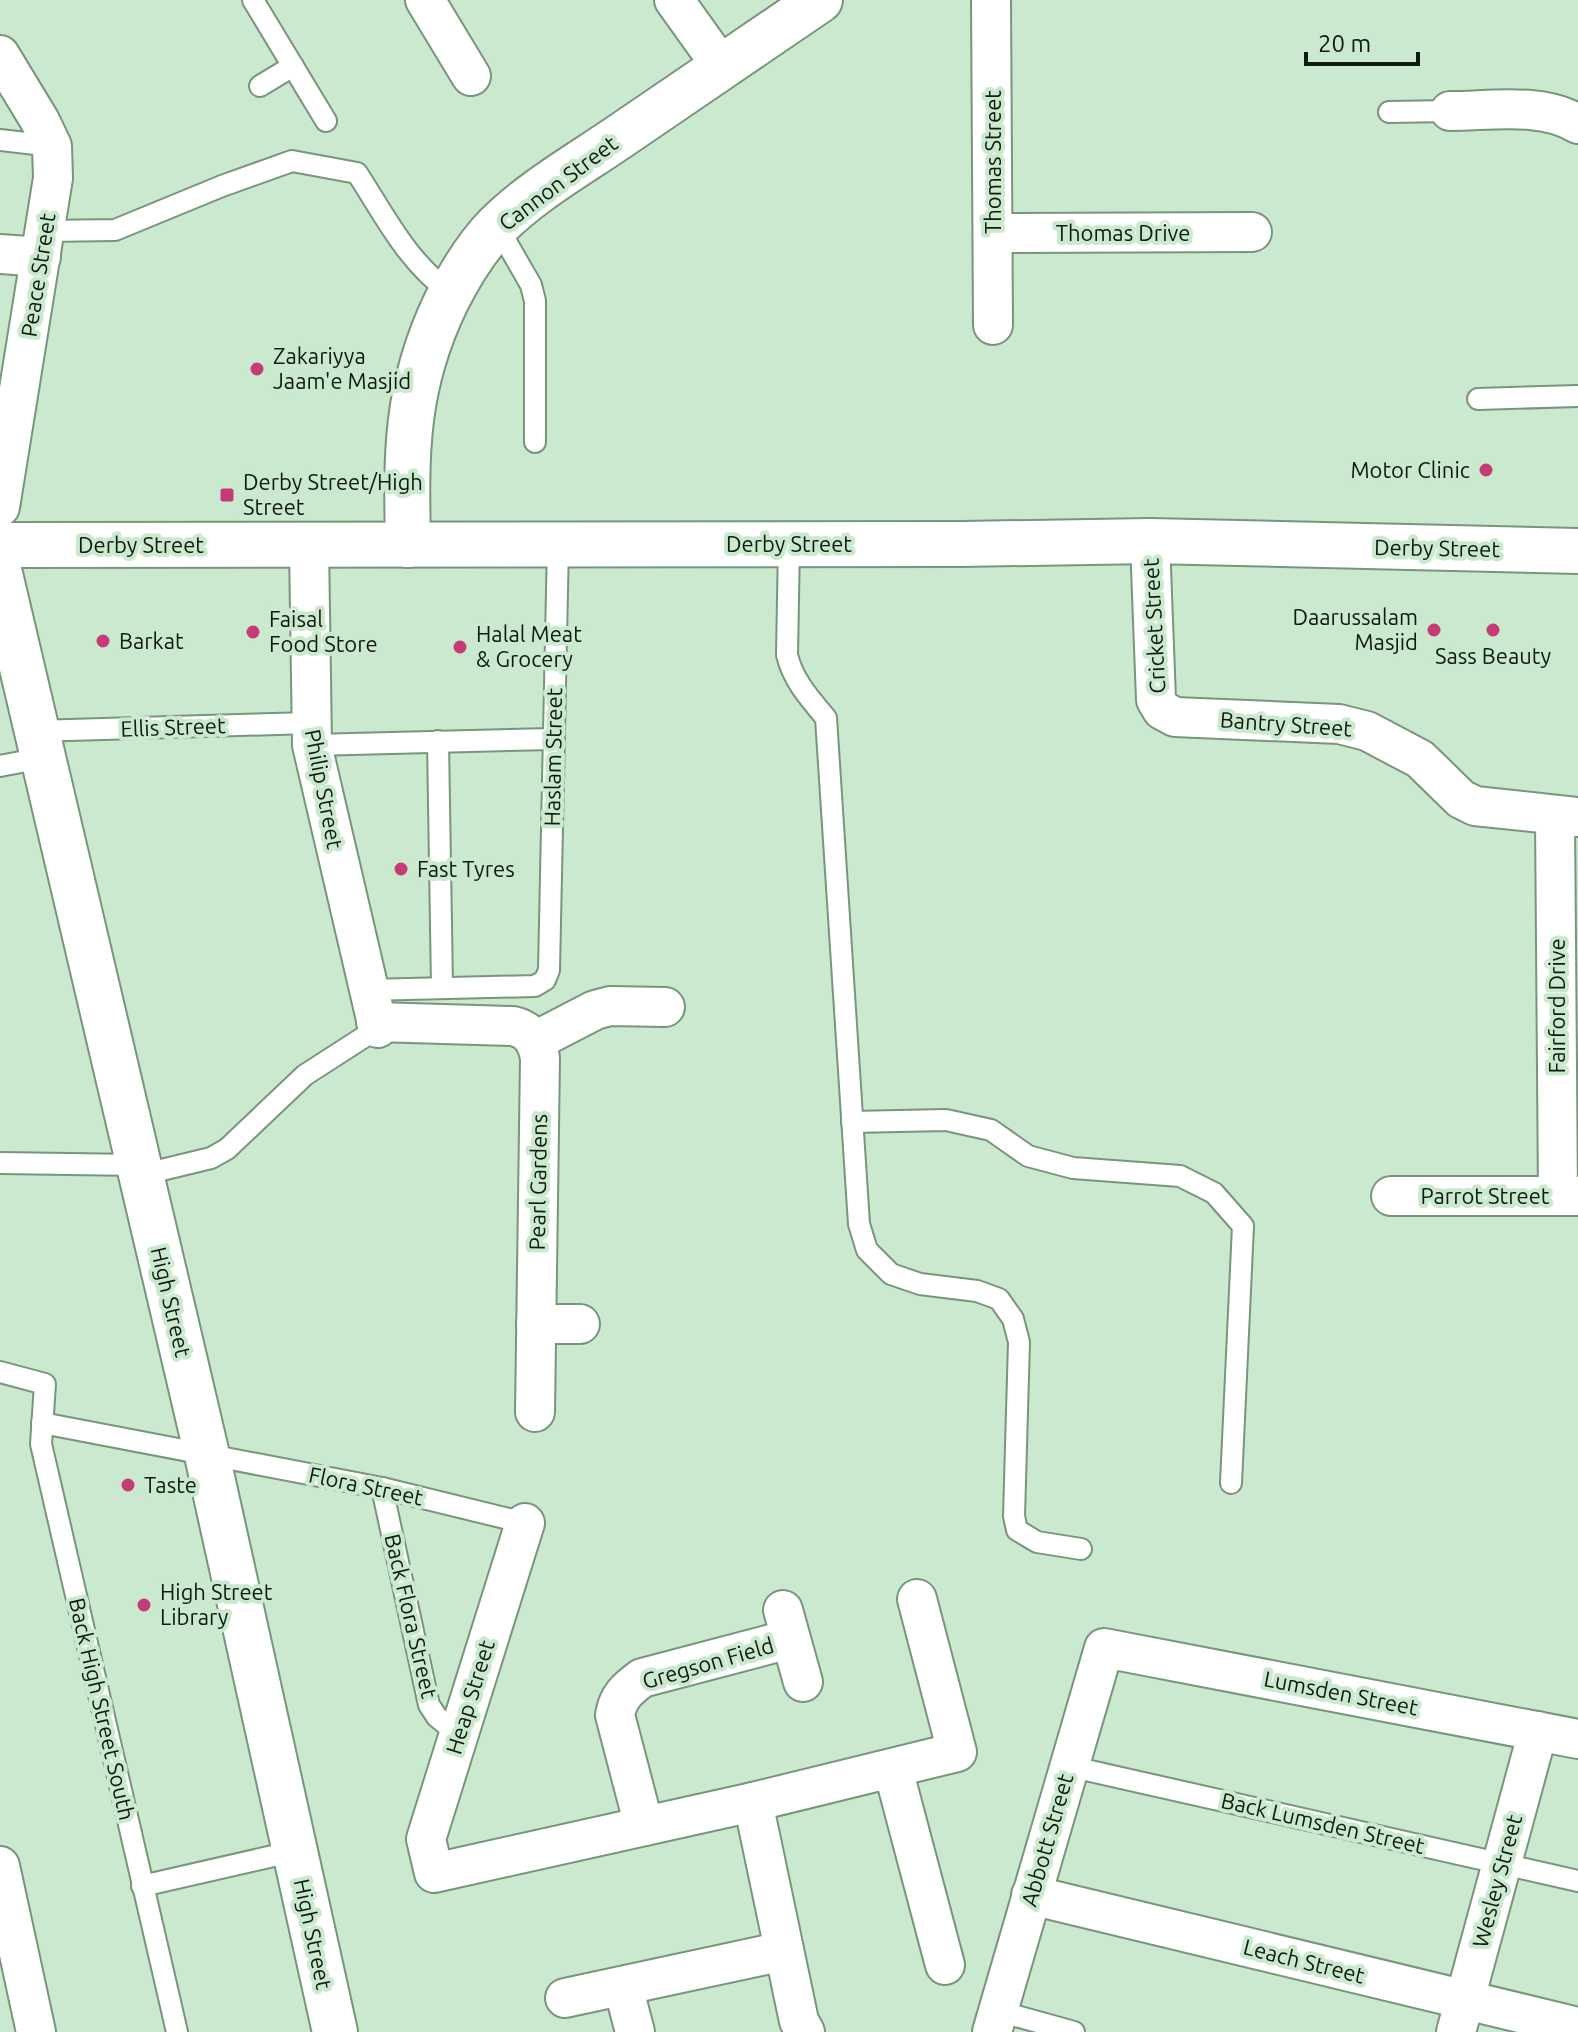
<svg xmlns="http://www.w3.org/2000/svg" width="1578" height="2032" viewBox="0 0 1578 2032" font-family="Ubuntu,sans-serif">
	<rect width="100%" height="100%" fill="#cbe9ce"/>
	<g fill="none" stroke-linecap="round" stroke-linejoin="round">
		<defs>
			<g id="lane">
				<path d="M253,0L326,121"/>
				<path d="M260,86L293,66"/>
				<path d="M1389,112L1450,111"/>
				<path d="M0,140L52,146"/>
				<path d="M497,226L531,285L535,301V442"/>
				<path d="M45,231L115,230L222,186L292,161L357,173C385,216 408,263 451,293"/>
				<path d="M1478,399L1578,396"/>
				<path d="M789,544L787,655C793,680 809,698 826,718L859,1224L867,1250L891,1274L920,1284L977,1291L999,1299L1013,1319L1019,1342L1014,1516L1017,1530L1037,1542L1081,1549"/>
				<path d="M35,731L310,723"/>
				<path d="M438,741L442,987"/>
				<path d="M312,745L552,739"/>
				<path d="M0,766L42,758"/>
				<path d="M367,990L535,986L545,980L549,970L558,544"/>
				<path d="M852,1122L946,1120L991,1130L1028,1156L1073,1168L1180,1176L1214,1193L1243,1226L1231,1483"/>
				<path d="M0,1163L138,1165"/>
				<path d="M141,1175L211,1158L227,1149L305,1075L378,1028"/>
				<path d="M0,1372L45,1384L41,1444L177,2032"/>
				<path d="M42,1423L382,1488L525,1523"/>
				<path d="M382,1488L429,1705L437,1717L458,1734"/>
				<path d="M1068,1766L1578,1881"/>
				<path d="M142,1886L295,1851"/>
				<path d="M998,2011L1074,2032"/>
			</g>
			<g id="street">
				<path d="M425,0L471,76"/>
				<path d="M674,0L722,67"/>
				<path d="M991,0L993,325"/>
				<path d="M0,55L40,121L52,146L53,178L0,507"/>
				<path d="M1450,111C1491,111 1542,102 1578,124"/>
				<path d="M993,233L1252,232"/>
				<path d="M0,254L41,257"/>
				<path d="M1150,541L1156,700L1162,710L1175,717L1339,724L1367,731L1420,759L1461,799L1475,806L1578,817"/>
				<path d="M309,545L312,745L378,1028"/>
				<path d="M1555,816L1558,1196"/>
				<path d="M376,1022L513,1026C530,1030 537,1041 540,1058L535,1412"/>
				<path d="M535,1041L595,1010L610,1006L665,1007"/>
				<path d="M1391,1196H1578"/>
				<path d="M536,1324H580"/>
				<path d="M525,1523L426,1839L434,1873L753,1802L799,2021L805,2032"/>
				<path d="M783,1610L803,1682"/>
				<path d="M893,1769L945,1965"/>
				<path d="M753,1802L957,1752L917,1599"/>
				<path d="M644,1826L615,1715C618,1697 627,1689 642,1678L790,1639"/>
				<path d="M0,1866L36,2032"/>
				<path d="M1031,1895L1578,2027"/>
				<path d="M623,1986L635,2032"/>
				<path d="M565,1998L784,1951"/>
				<path d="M992,2032L1104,1648L1578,1739"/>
				<path d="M1456,2032L1538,1731"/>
			</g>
			<g id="secondary">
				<path d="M408,545C406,453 405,387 446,302C460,274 475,249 496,227C532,191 578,165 619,137C686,91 753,46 820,0"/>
				<path d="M0,574L207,1455L335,2032"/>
			</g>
			<path id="primary" d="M0,545L961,544L1150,541L1578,551"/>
		</defs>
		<use href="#lane" stroke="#79957c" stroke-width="24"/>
		<use href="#street" stroke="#79957c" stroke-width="42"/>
		<use href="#secondary" stroke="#79957c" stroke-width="48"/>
		<use href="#primary" stroke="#79957c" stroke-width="48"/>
		<use href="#lane" stroke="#fff" stroke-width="20"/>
		<use href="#street" stroke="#fff" stroke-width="38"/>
		<use href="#secondary" stroke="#fff" stroke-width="44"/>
		<use href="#primary" stroke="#fff" stroke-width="44"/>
	</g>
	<g fill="#c53b75" stroke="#cbe9ce" stroke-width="3">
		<circle cx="257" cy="369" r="8"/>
		<circle cx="1486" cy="470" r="8"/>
		<rect x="219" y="487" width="16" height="16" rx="4"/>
		<circle cx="1434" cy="630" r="8"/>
		<circle cx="1493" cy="630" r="8"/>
		<circle cx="253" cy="632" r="8"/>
		<circle cx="103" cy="641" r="8"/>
		<circle cx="460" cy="647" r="8"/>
		<circle cx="401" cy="869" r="8"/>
		<circle cx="128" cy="1485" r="8"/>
		<circle cx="144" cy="1605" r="8"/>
	</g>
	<g text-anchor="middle" stroke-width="8" stroke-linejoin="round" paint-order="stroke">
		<g font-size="22" fill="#0f1a10" stroke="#cbe9ce">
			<text transform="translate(993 162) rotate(-90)" y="8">Thomas Street</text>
			<text transform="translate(558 183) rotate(-37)" y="8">Cannon Street</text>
			<text x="1123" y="241">Thomas Drive</text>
			<text transform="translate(38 275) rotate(-81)" y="8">Peace Street</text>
			<text x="789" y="552">Derby Street</text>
			<text x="141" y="553">Derby Street</text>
			<text transform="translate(1437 548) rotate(1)" y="8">Derby Street</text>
			<text transform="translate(1154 626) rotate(-93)" y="8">Cricket Street</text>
			<text transform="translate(1286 724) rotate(4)" y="8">Bantry Street</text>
			<text transform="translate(173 727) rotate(-2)" y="8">Ellis Street</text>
			<text transform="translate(553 757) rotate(-89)" y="8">Haslam Street</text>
			<text transform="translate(324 789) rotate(79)" y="8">Philip Street</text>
			<text transform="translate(1557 1006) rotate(-90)" y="8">Fairford Drive</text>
			<text transform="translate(538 1182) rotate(-89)" y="8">Pearl Gardens</text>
			<text x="1485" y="1204">Parrot Street</text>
			<text transform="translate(171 1302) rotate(77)" y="8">High Street</text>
			<text transform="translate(366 1486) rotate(12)" y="8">Flora Street</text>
			<text transform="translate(411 1616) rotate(77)" y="8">Back Flora Street</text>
			<text transform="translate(708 1663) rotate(-16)" y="8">Gregson Field</text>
			<text transform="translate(1341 1693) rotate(11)" y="8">Lumsden Street</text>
			<text transform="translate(470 1697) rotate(-73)" y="8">Heap Street</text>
			<text transform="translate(102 1709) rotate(77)" y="8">Back High Street South</text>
			<text transform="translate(1323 1823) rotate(13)" y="8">Back Lumsden Street</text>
			<text transform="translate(1047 1840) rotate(-74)" y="8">Abbott Street</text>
			<text transform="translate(1497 1881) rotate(-75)" y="8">Wesley Street</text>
			<text transform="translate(313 1934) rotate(78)" y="8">High Street</text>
			<text transform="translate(1304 1961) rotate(14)" y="8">Leach Street</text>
		</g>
		<g font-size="22" fill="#0f1a10" stroke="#cbe9ce" text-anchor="start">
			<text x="273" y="364">Zakariyya<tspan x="273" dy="25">Jaam'e Masjid</tspan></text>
			<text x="1470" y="478" text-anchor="end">Motor Clinic</text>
			<text x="243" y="490">Derby Street/High<tspan x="243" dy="25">Street</tspan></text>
			<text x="1418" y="625" text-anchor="end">Daarussalam<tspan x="1418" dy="25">Masjid</tspan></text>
			<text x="269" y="627">Faisal<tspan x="269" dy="25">Food Store</tspan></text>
			<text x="476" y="642">Halal Meat<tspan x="476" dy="25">&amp; Grocery</tspan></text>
			<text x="119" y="649">Barkat</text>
			<text x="1493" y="664" text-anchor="middle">Sass Beauty</text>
			<text x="417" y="877">Fast Tyres</text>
			<text x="144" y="1493">Taste</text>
			<text x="160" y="1600">High Street<tspan x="160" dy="25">Library</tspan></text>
		</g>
	</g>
	<path d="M1306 52v12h112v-12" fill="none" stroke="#0f1a10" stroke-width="4"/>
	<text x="1318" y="52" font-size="24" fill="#0f1a10" stroke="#cbe9ce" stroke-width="6" paint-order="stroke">20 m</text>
</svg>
